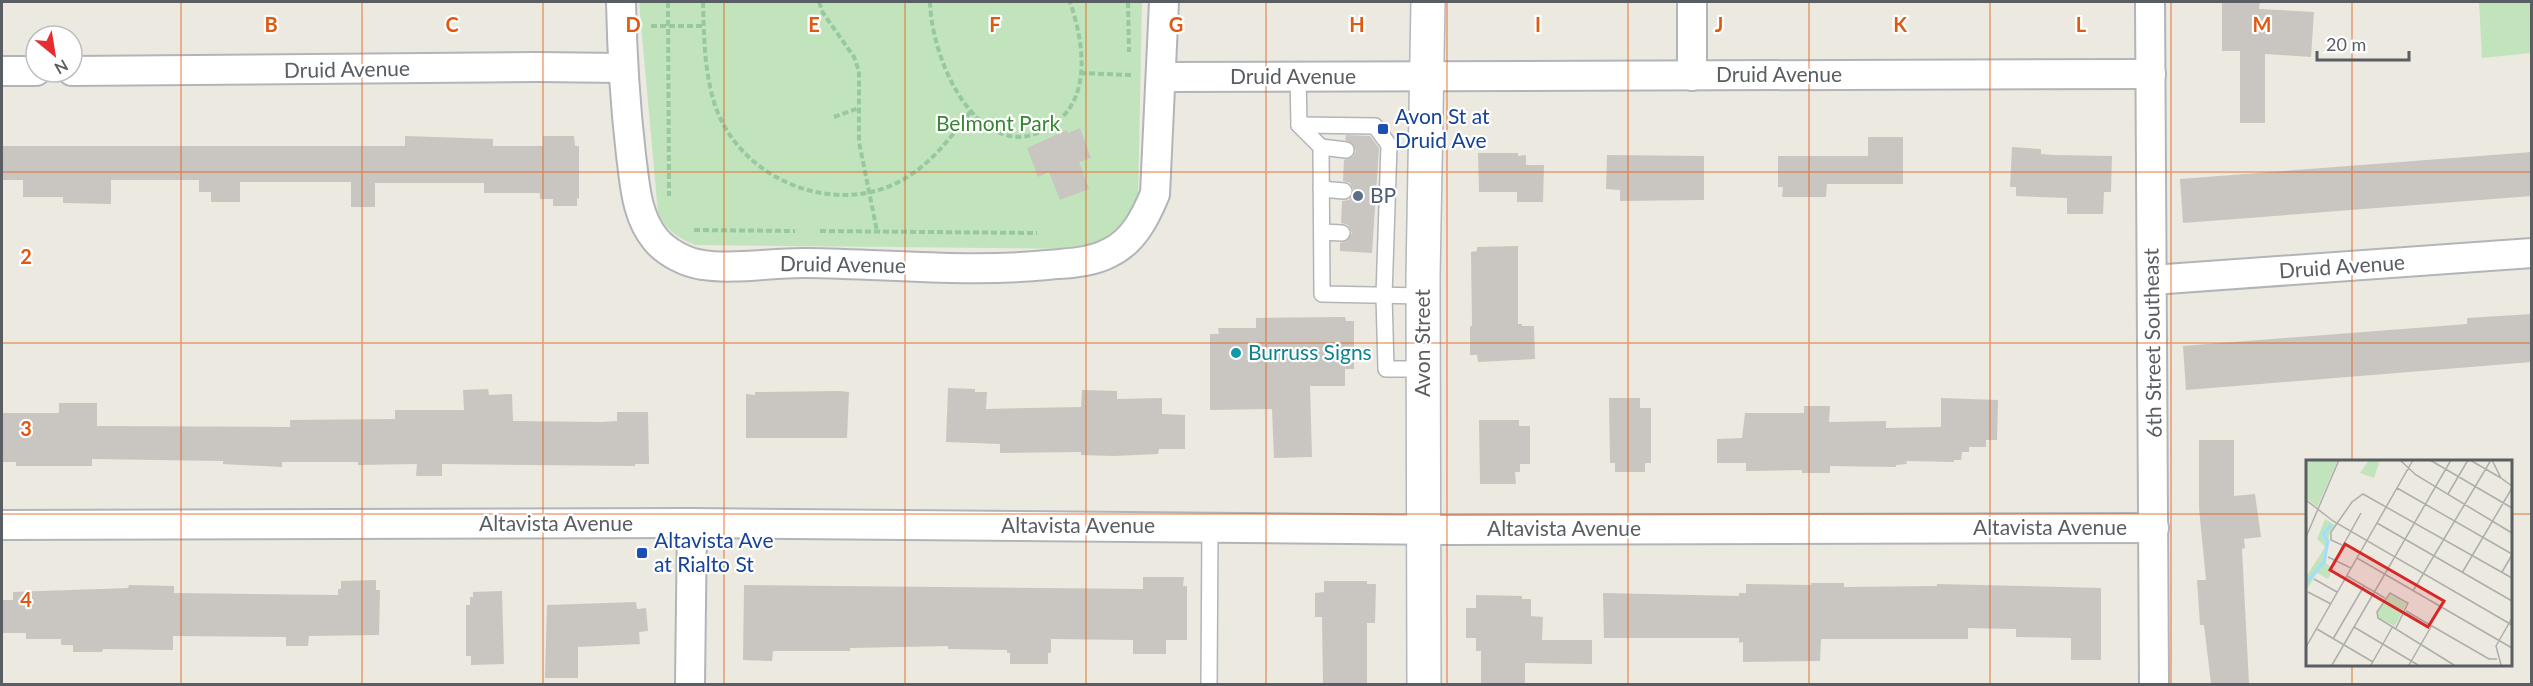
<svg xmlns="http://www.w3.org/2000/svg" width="2533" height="686" viewBox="0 0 2533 686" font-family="Lato,sans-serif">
	<rect width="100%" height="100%" fill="#ece9e1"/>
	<g fill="#c1e4bd">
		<path d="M639,2H1142L1138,199L1135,215L1114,239L1085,249L695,245C678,238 666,230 658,213Z"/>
		<path d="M2479,2H2531V53L2482,58Z"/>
	</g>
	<g fill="#c9c5c0">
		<path d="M2222,2H2260L2259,9L2314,12L2311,57L2265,54V123H2240V51H2222Z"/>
		<path d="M1080,128L1091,158L1079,162L1089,189L1060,200L1049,172L1038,177L1027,148L1067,130L1068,133Z"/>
		<path d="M1346,135L1370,136L1379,148L1372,253L1340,251V243L1347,241L1352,233L1348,225L1341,223L1342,201L1349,200L1354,191L1350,183L1343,181L1344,160L1353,156L1356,151L1352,143L1345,140Z"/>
		<path d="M405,136L493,139V146H543V136H574L575,146H579V199L577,198V206H553V199H540V193H484V183H375V207H351V182H240V202H211V192H199V180H111V204L63,203V197H23V180H2V146H405Z"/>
		<path d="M1868,137H1903V184H1827L1826,197H1782L1783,187H1778V156H1868Z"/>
		<path d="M2012,147L2041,149V154L2053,155L2112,156L2111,192H2104L2103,214H2067V198L2016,196V187H2010Z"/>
		<path d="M2532,152V196L2183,223L2180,179Z"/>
		<path d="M1478,153H1518V156L1526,155V165H1544L1543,202H1517V192H1479Z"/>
		<path d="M1607,155L1704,156V200L1620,201V190L1606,189Z"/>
		<path d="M1518,246V324H1522V326H1534L1535,359L1478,362L1477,355H1470V326H1472L1471,252L1477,251V247Z"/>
		<path d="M2532,314V362L2186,390L2183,346L2467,324V318Z"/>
		<path d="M1345,317L1346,321H1354V369H1345V386H1310L1312,457L1274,458L1272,409L1210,410V334H1219L1218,328H1256V318Z"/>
		<path d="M948,388L975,389V392H987L986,409L1081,407L1082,390L1117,391V399L1162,398V414L1185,415V449H1159L1158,454L1114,456L1081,455V452L1000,453V444L946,442Z"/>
		<path d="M488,389L489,395L512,394L513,421L602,422L617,421V412H648L649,464H635V466L442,464V476H416L417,464L358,465V462H282V467L223,464V461L92,459V466H16V462H2V413H59V403H97V426L290,427V420L395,419V410H464L463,390Z"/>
		<path d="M840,391L849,392L847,438H746V394L755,395V392Z"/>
		<path d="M1609,398H1640V408H1651V463H1645V472H1615V463H1610Z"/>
		<path d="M1941,398L1998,400L1997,440H1986V447H1969V452H1962L1961,460H1954V462L1906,461L1907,464L1896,465V467L1830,466V473H1802V470L1746,471V463H1717V439L1742,438L1745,413H1804V406H1830L1829,422L1886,421V428L1941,427Z"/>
		<path d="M1479,420H1519V426H1530V464H1520V472H1515L1516,484H1480Z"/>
		<path d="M2199,440H2234V496L2255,494L2261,537L2244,539L2245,548L2242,549L2249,684H2211L2204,625H2200L2197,580H2206L2199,508Z"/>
		<path d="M1143,577H1184L1183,586H1187V640H1166V654H1133V640L1051,639V653H1048V664H1010V653H1007V650L948,649V646L850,648V651H773L772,661L743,660L744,585L1143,589Z"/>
		<path d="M376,580V590H380L379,635L309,636L308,646H286V637L173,636V650L103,649L102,652H73V645H61V639H26V633H2V600H13V592L128,588L129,585L174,586V593L338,595V589H341V581Z"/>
		<path d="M1324,581H1367V584H1376L1375,623H1367V684H1323L1322,617H1315V593L1324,592Z"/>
		<path d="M1811,583H1844V587L1937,586V584L2101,588V660H2071V638L2016,637V629L1968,628V639H1821L1820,661L1743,662V642L1739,643V638H1604L1603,593L1739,596V593H1746V584L1811,585Z"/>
		<path d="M502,591L504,664L471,665V656H466V605H470V597H473V592Z"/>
		<path d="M1476,595L1522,596V599H1531V616L1543,617L1542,640H1592V664L1525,663V684H1481V651H1476V638H1466V608H1476Z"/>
		<path d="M636,602L637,609L646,608L648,631L639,632L640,644L578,647V678H545L547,605Z"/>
	</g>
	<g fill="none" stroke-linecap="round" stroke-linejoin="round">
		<defs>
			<g id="lane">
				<path d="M1298,77L1299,125L1321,147L1322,294L1423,296"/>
				<path d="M1299,125L1375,126L1389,145L1384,296L1386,369H1423"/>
				<path d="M1321,147L1346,150"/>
				<path d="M1321,189L1344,191"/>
				<path d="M1322,232L1342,233"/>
				<path d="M1209,684L1210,526"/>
			</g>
			<g id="street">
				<path d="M621,2C622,53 625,103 631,155C635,185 636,216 656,240C667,253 687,263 703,265C735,270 775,262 807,263C887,264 967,273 1047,265C1068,263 1090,263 1109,253C1133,242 1145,218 1155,194L1164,2"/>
				<path d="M1692,2V76"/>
				<path d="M2150,2L2154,684"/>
				<path d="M2,71H36"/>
				<path d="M72,71L538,67L622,68"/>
				<path d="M1161,77L2151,74"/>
				<path d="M2152,280L2532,253"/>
				<path d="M2,525L692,523L1450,530L2154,528"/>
				<path d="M690,684L692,523"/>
			</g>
			<path id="secondary" d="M1424,684L1423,277L1428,2"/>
		</defs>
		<use href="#lane" stroke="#b2b5b8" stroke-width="18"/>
		<use href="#street" stroke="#b2b5b8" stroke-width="32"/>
		<use href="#secondary" stroke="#b3b7bb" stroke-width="36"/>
		<g stroke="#97c8a0" stroke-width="4" stroke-dasharray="6 3" stroke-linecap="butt">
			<path d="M668,2L669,196"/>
			<path d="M703,2C704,35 704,69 714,102C737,178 834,220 904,179C932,163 952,136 971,111"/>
			<path d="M819,2L823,13L854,57L859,71V142L877,231"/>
			<path d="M930,2C931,47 960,126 1010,136C1024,139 1038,134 1050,127C1093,100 1084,43 1070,2"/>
			<path d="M1128,2L1129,52"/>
			<path d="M651,26H704"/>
			<path d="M1080,73L1131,75"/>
			<path d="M834,117L859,108"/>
			<path d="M694,230L795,231"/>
			<path d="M820,231L1037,233"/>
		</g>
		<use href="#lane" stroke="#fff" stroke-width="15"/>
		<use href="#street" stroke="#fff" stroke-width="28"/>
		<use href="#secondary" stroke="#fff" stroke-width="33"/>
	</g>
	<path fill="none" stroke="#e15910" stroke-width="1.5" stroke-opacity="0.55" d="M181,2V684M362,2V684M543,2V684M724,2V684M905,2V684M1086,2V684M1266,2V684M1447,2V684M1628,2V684M1809,2V684M1990,2V684M2171,2V684M2352,2V461M2,172H2532M2,343H2532M2,514H2308M2510,514H2532M2352,664V684"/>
	<g fill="#1a4fb4" stroke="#fff" stroke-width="2">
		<rect x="1377" y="123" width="12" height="12" rx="3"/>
		<rect x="636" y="547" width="12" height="12" rx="3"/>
	</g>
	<circle fill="#5c6f8a" stroke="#fff" stroke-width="2" cx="1358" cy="196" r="6"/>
	<circle fill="#0f9aa8" stroke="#fff" stroke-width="2" cx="1236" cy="353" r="6"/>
	<g text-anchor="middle" stroke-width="4.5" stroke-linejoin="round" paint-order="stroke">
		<g font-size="21" fill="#595e62" stroke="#fff">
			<text transform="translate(347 70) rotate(-1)" y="7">Druid Avenue</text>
			<text x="1779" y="82">Druid Avenue</text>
			<text x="1293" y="84">Druid Avenue</text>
			<text transform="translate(843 265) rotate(1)" y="7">Druid Avenue</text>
			<text transform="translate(2342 267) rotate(-4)" y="7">Druid Avenue</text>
			<text transform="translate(1423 343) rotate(-90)" y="7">Avon Street</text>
			<text transform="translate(2153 343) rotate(-91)" y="7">6th Street Southeast</text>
			<text x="556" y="531">Altavista Avenue</text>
			<text x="1078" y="533">Altavista Avenue</text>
			<text x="2050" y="535">Altavista Avenue</text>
			<text x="1564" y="536">Altavista Avenue</text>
		</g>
		<g font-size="21" fill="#164399" stroke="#fff" text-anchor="start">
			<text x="1395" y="124">Avon St at<tspan x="1395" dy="24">Druid Ave</tspan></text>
			<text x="654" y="548">Altavista Ave<tspan x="654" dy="24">at Rialto St</tspan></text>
		</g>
		<g font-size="21" fill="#3a8436" stroke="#fff">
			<text x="998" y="131">Belmont Park</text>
		</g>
		<g font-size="21" fill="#4e5e75" stroke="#fff" text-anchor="start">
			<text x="1370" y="203">BP</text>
		</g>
		<g font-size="21" fill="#0d838f" stroke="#fff" text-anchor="start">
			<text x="1248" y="360">Burruss Signs</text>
		</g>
	</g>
	<g transform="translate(2306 460)">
		<rect width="206" height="206" fill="#ece9e1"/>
		<path d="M0,0H32L11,47L0,38ZM63,0H74L68,18L54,13ZM19,59L29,65L23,75L20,103L27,109L22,119L11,113L0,131V117L19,87L11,79ZM83,134L101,142L89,166L73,158L71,152Z" fill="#c1e4bd"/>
		<path fill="none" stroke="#9fdefe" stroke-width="3" d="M0,123L18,102L22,81L17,74L25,65"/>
		<path fill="none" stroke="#adadaa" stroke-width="1.5" d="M94,0L110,15L206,73M124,0L206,48M164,0L195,18M186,0L195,18L206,26M91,28L206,94M142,34L162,0M0,40L27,61L206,165M71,63L206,141M0,77L33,0M36,85L25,80V72L46,42L57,34L206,118M35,89L55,53M22,97L45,108M51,98L206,188M196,112L206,95M156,113L206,28M41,116L79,138M8,119L31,132M107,131L185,0M2,132L25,144M100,151L183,199H191M48,167L112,205M90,168L102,143L84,133L71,152L72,158L148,205M11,169L67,202M27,179L58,126M0,187L107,0M26,205L145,0M65,205L87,166M103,205L126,165M195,205L190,186L206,158"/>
		<path fill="#d62828" fill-opacity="0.15" stroke="#d62828" stroke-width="3" d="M39,84L138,141L122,167L24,110Z"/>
		<rect width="206" height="206" fill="none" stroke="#595e62" stroke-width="3"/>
	</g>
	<g font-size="20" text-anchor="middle" font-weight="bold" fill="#e15910" stroke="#fff" stroke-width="4.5" stroke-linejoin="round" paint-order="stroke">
		<text x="271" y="32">B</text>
		<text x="452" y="32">C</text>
		<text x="633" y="32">D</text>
		<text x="814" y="32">E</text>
		<text x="995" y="32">F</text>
		<text x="1176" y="32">G</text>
		<text x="1357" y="32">H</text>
		<text x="1538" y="32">I</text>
		<text x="1719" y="32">J</text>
		<text x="1900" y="32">K</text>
		<text x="2081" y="32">L</text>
		<text x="2262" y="32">M</text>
		<text x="26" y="264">2</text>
		<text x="26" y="436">3</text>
		<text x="26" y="607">4</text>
	</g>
	<rect width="2533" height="686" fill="none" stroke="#595e62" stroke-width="6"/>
	<g transform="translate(54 54) rotate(150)"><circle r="28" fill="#ffffff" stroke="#bdbfc0" stroke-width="1.5"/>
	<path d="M0-4.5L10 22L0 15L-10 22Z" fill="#e72c31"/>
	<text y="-9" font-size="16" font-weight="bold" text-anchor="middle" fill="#595e62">N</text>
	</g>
	<path d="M2317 51v9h92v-9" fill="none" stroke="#595e62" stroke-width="3"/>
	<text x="2326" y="51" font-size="18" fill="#595e62" stroke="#ffffff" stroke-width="4.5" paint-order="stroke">20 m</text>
</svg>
